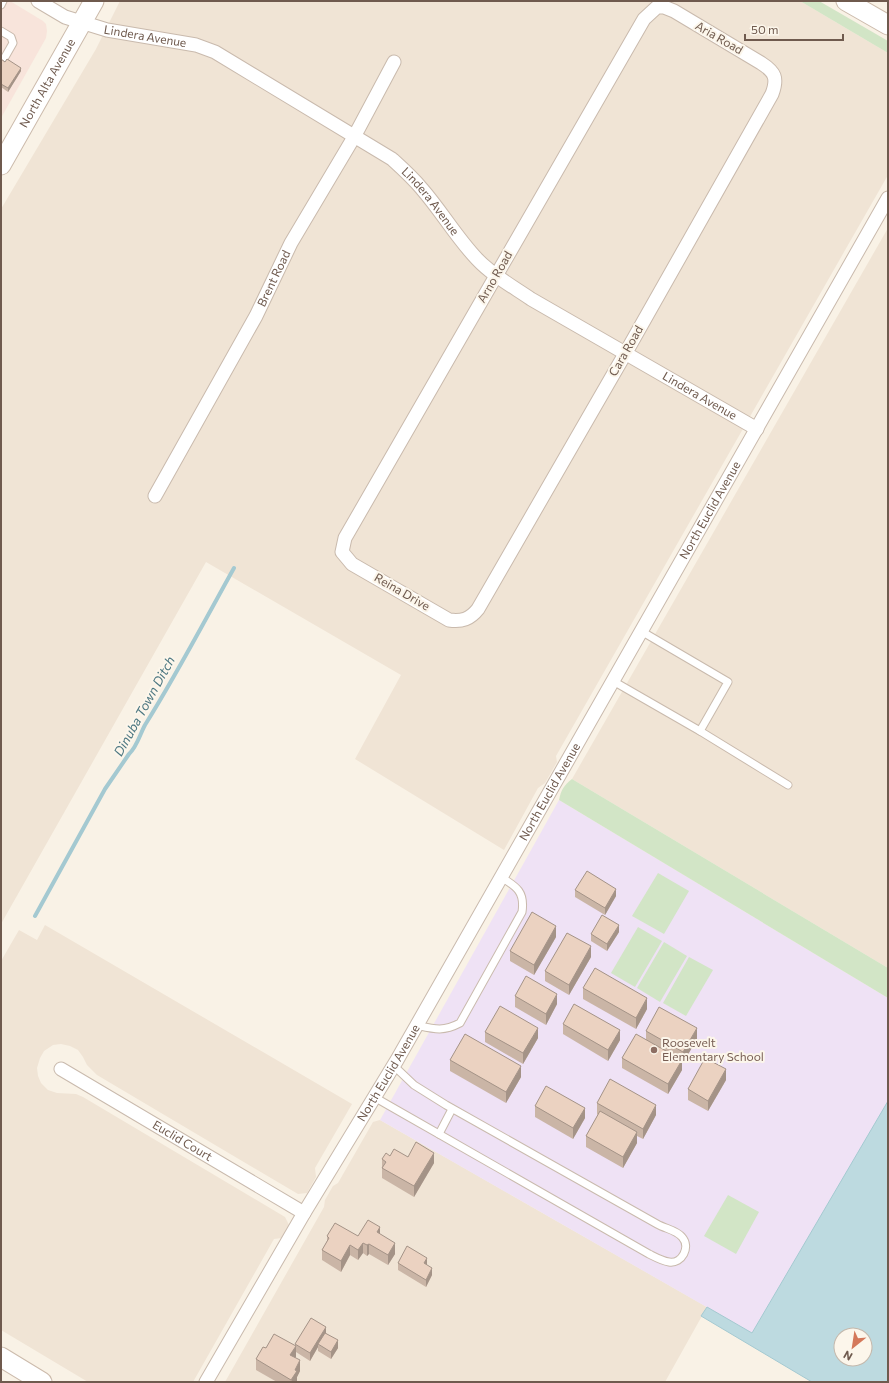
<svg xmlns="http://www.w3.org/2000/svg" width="889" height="1383" viewBox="0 0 889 1383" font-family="Commissioner,sans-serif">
	<rect width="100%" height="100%" fill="#f9f2e6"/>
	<g fill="#f0e4d5">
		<path d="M120,1H800L888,53V175L556,756L557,762L545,783L538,788L504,850L355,759L401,675L206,562L1,924V209L96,49Z"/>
		<path d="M888,228V968L572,779Z"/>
		<path d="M45,925L352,1104L315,1168L316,1177L307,1193L298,1194L97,1075L87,1065L83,1057L78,1050L70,1046L61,1044L53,1045L44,1051L40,1058L37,1068L38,1076L41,1083L48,1090L57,1093L76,1094L83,1097L285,1217L289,1225L282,1238L274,1239L193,1382H88L1,1330V961L19,930L37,940Z"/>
		<path d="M380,1120L707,1307L665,1382H225L324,1207L325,1200L333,1186L338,1183L373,1122Z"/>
	</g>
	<path fill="#f8e4db" d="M1,1H10L43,21L46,24L47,31L46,38L1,118Z"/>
	<path fill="#efe2f5" d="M559,800L888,998V1101L752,1333L380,1120Z"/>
	<g fill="#d2e5c6">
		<path d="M800,1H819L888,41V53Z"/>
		<path d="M572,779L888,968V998L559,800C561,790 564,785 572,779Z"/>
		<path d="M658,873L689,891L664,934L632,916Z"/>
		<path d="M638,927L662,941L635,987L611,973Z"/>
		<path d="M664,942L687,956L660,1002L637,988Z"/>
		<path d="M689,957L713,970L686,1016L663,1003Z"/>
		<path d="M728,1195L759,1212L736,1254L704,1236Z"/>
	</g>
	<path fill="#bddae0" stroke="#a4c9d1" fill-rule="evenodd" d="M888,1101V1382H812L701,1316L707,1307L752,1333ZM841,1335H865V1359H841Z"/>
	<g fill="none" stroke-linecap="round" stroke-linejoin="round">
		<path stroke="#a4c9d1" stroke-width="4" d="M35,916L105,789L129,754C137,747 140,734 145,725C177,674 205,620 234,568"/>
		<defs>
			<g id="lane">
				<path d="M1,5L3,1"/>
				<path d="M1,31L11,37L13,43L1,64"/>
				<path d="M613,681L700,731L728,682L641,631"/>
				<path d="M700,731L788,785"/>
				<path d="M416,1025C434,1029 443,1032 460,1023L522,912C525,892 517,887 501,877"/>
				<path d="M374,1097L649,1254C655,1257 662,1261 669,1262C682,1264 691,1247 682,1237C676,1230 666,1229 657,1224L446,1105L414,1085L393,1065"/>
				<path d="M439,1134L452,1109"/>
			</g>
			<g id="street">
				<path id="s1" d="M38,1L65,17L107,30L196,45L215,52L392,159C403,169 413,178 422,189C442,212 456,237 477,259C492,275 512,286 531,299L757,429"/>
				<path d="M657,7H664L674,11L761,63C775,72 778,78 772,94L625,354L478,609C470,619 462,622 449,620L352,564L342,552L345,538L644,19Z"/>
				<path id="s2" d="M155,496L256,316L291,243L354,137L394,62"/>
				<path id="s3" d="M61,1069L304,1213"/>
				<path id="s4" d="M206,1382L304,1213L397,1060L888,198"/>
			</g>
			<g id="secondary">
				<path d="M846,1L888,25"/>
				<path id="s5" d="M1,165L94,1"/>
				<path d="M1,1357L42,1382"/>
			</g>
		</defs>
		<use href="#lane" stroke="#c9baad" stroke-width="9"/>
		<use href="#street" stroke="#c9baad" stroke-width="15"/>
		<use href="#secondary" stroke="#ccbbac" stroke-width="21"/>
		<use href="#lane" stroke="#fff" stroke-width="7"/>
		<use href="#street" stroke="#fff" stroke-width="13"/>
		<use href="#secondary" stroke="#fff" stroke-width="19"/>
	</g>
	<g fill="#cab5a6">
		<path d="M1,59L21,71L8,92L1,87Z"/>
		<path d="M575,890L616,896L605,915L575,897Z"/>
		<path d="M619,932L607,951L591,941V934Z"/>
		<path d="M556,937L534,975L510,961V951Z"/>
		<path d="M591,957L569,995L545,981V971Z"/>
		<path d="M583,988L647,1009L636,1029L583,999Z"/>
		<path d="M515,996L557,1004L546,1025L515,1007Z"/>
		<path d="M563,1024L620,1040L608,1061L563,1034Z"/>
		<path d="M646,1031L697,1039L683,1063L682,1062V1070L668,1094L622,1068V1058L646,1039Z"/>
		<path d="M485,1032L538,1038L523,1064L485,1042Z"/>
		<path d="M450,1060L521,1077L506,1103L450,1071Z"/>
		<path d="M726,1080L708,1111L688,1100V1089Z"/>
		<path d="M597,1103L656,1115L643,1139L637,1136V1143L623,1168L586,1147V1136L598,1115L597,1114Z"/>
		<path d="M535,1106L585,1118L573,1139L535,1117Z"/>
		<path d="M390,1156L408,1157L434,1163L414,1197L382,1178V1159Z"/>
		<path d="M380,1234L395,1254L388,1265L369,1254L367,1256L363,1253L358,1260L350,1255L341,1272L322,1260V1250L327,1241V1236H358Z"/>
		<path d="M398,1263L427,1265L432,1275L426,1287L398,1270Z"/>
		<path d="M326,1333L338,1348L331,1359L318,1351V1347L310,1361L296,1352L295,1357L300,1371L297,1377L296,1382H277L256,1370V1359L266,1348L295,1346V1344Z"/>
	</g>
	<g fill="#a49387">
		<path d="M21,68V71L8,92V88Z"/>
		<path d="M616,889V896L605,915V908Z"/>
		<path d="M619,925V932L607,951V944Z"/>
		<path d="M556,926V937L534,975V965Z"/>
		<path d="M591,946V957L569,995V985Z"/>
		<path d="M557,994V1004L546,1025V1014Z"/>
		<path d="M647,998V1009L636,1029V1018Z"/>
		<path d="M538,1028V1038L523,1064V1053Z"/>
		<path d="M697,1028V1039L683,1063V1052Z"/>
		<path d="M620,1030V1040L608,1061V1050Z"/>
		<path d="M682,1060V1070L668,1094V1084Z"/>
		<path d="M521,1066V1077L506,1103V1092Z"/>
		<path d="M726,1069V1080L708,1111V1101Z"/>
		<path d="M656,1105V1115L643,1139V1129Z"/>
		<path d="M585,1108V1118L573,1139V1128Z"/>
		<path d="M637,1132V1143L623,1168V1157Z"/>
		<path d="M434,1153V1163L414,1197V1186Z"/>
		<path d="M380,1227V1237L377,1232Z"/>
		<path d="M363,1243V1253L358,1260V1250Z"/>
		<path d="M395,1243V1254L388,1265V1255Z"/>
		<path d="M369,1244V1254L367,1256V1245Z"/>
		<path d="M350,1245V1255L341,1272V1261Z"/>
		<path d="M427,1258V1265L424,1271V1263Z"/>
		<path d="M432,1268V1275L426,1287V1280Z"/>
		<path d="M326,1327V1334L318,1344V1347L310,1361V1353Z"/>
		<path d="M338,1340V1348L331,1359V1352Z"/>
		<path d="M296,1346V1357L290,1365V1355Z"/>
		<path d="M300,1360V1371L297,1377V1381L296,1382H291L295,1370Z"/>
	</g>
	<g fill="#ebd2c1" stroke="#a49387">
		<path d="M1,59L5,62L7,59L21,68L8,88L1,84Z"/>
		<path d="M587,871L616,889L605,908L575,890Z"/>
		<path d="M532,912L556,926L534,965L510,951Z"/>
		<path d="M602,915L619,925L607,944L591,934Z"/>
		<path d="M567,933L591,946L569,985L545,971Z"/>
		<path d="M595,968L647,998L636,1018L583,988Z"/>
		<path d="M526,976L557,994L546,1014L515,996Z"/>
		<path d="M574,1004L620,1030L608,1050L563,1024Z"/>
		<path d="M500,1006L538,1028L523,1053L485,1032Z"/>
		<path d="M659,1007L697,1028L683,1052L646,1031Z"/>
		<path d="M465,1034L521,1066L506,1092L450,1060Z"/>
		<path d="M636,1034L682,1060L668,1084L622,1058Z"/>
		<path d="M705,1058L726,1069L708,1101L688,1089Z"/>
		<path d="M610,1079L656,1105L643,1129L597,1103Z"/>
		<path d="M546,1086L585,1108L573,1128L535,1106Z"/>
		<path d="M600,1111L637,1132L623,1157L586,1136Z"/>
		<path d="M416,1142L434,1153L414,1186L382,1168L386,1162L382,1159L386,1153L390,1156L394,1149L408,1157Z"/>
		<path d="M368,1220L380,1227L377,1232L395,1243L388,1255L369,1244L367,1245L363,1243L358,1250L350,1245L341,1261L322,1250L329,1238L327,1236L335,1223L358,1236Z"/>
		<path d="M407,1246L427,1258L424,1263L432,1268L426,1280L398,1263Z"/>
		<path d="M311,1318L326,1327L310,1353L295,1344Z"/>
		<path d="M325,1333L338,1340L331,1352L318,1344Z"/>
		<path d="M274,1334L296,1346L290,1355L300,1360L295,1370L297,1371L291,1380L256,1359L263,1347L266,1348Z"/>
	</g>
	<circle fill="#8d6e63" stroke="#fcf6eb" stroke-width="1.5" cx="654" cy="1050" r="4"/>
	<g text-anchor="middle" stroke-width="4" stroke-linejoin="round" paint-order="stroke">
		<g font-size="12" fill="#6f5a4e" stroke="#fcf6eb">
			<text dy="4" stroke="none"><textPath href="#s1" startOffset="114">Lindera Avenue</textPath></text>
			<text transform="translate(719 38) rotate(30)" y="4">Aria Road</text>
			<text dy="4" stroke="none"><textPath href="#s5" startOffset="94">North Alta Avenue</textPath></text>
			<text dy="4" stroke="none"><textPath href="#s1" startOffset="450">Lindera Avenue</textPath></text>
			<text transform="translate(495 277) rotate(-60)" y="4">Arno Road</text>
			<text dy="4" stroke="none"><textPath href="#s2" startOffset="248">Brent Road</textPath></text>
			<text transform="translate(626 351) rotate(-60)" y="4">Cara Road</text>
			<text dy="4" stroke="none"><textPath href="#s1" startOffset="786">Lindera Avenue</textPath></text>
			<text dy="4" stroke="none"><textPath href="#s4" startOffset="1007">North Euclid Avenue</textPath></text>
			<text transform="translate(402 592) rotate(30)" y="4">Reina Drive</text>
			<text dy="4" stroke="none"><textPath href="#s4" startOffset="683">North Euclid Avenue</textPath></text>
			<text dy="4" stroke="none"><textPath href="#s4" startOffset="359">North Euclid Avenue</textPath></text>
			<text dy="4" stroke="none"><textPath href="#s3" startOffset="141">Euclid Court</textPath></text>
		</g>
		<g font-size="12" fill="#785e54" stroke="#fcf6eb" text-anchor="start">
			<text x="662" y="1047">Roosevelt<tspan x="662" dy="14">Elementary School</tspan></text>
		</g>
		<g font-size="13" font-style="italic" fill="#4b7680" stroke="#fcf6eb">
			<text transform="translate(144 706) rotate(-61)" y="5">Dinuba Town Ditch</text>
		</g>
	</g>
	<rect width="889" height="1383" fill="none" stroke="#6f5a4e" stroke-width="4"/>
	<g transform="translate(853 1347) rotate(210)"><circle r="19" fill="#fcf6eb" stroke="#c4b8ac"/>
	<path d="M0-3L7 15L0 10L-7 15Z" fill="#d4785a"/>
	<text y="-6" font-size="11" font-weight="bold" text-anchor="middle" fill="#6f5a4e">N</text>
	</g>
	<path d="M745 34v6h98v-6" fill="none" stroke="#6f5a4e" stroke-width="2"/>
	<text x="751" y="34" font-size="12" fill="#6f5a4e" stroke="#fcf6eb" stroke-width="3" paint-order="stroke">50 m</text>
</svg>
